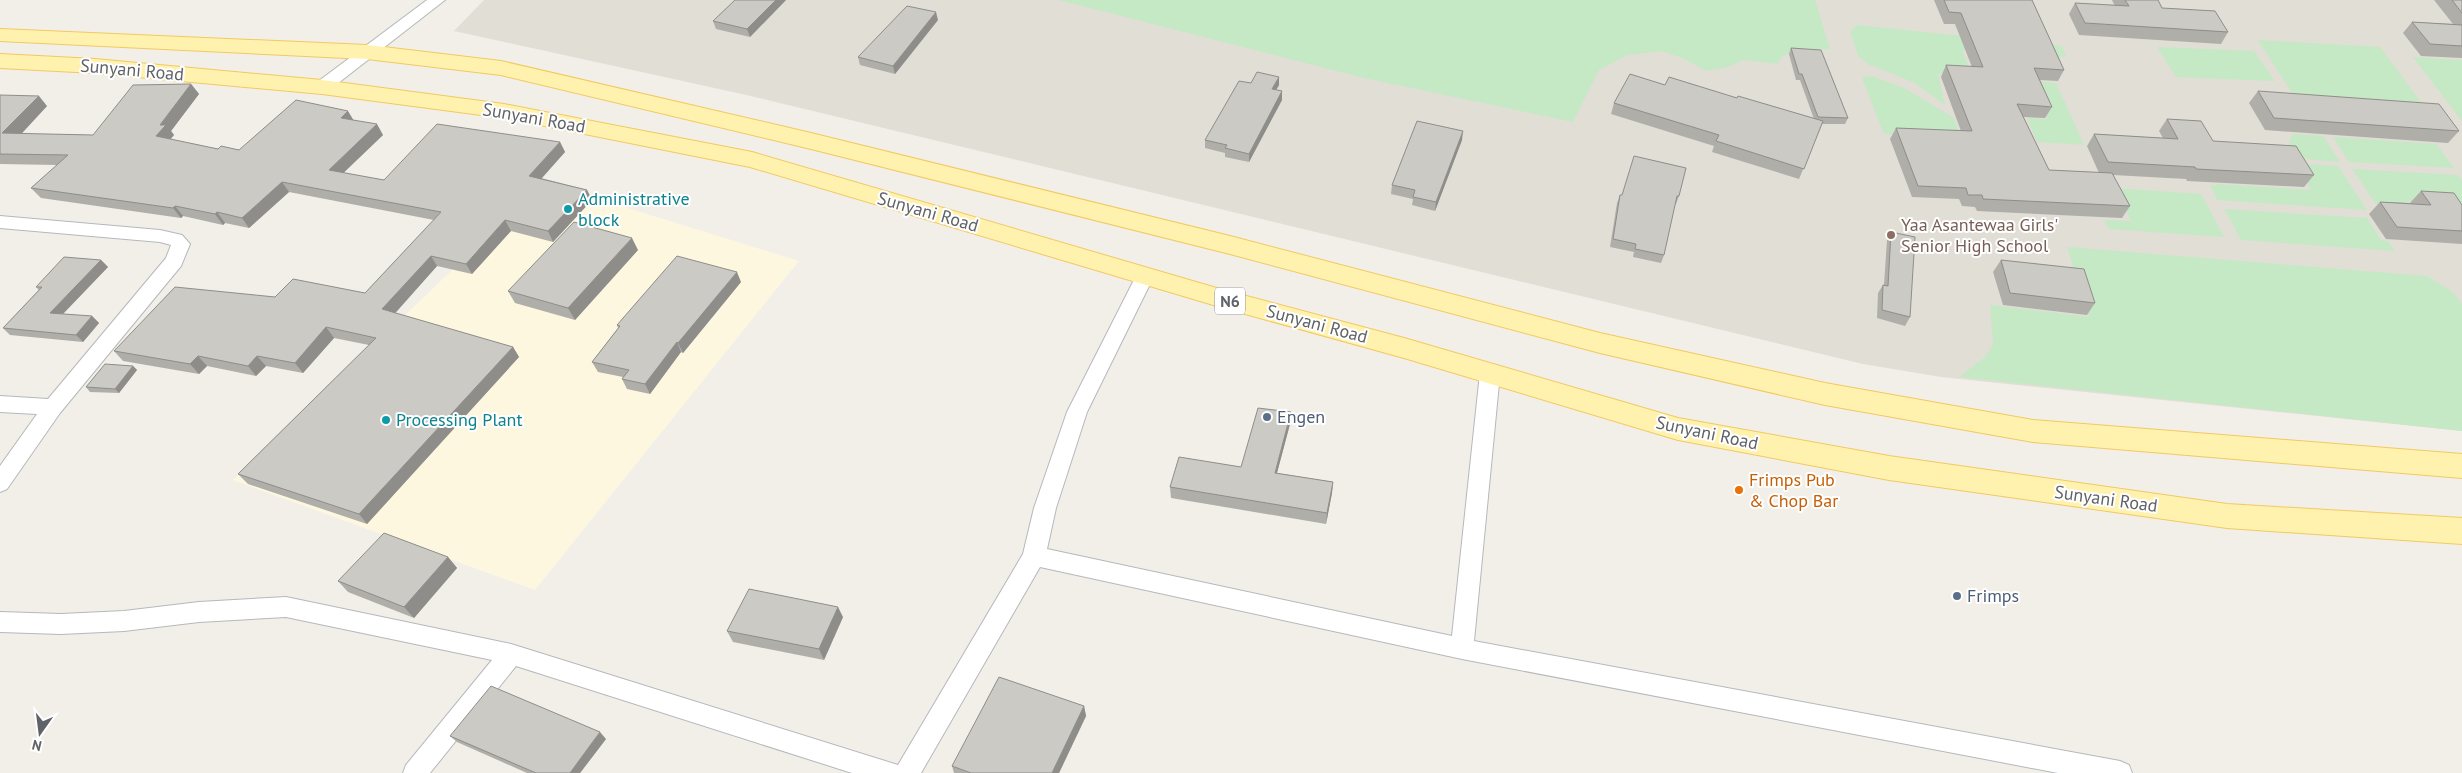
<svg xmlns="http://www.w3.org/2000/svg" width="2462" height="773" viewBox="0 0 2462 773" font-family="'PT Sans',sans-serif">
	<rect width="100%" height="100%" fill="#f1efe8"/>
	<path fill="#fef7e0" d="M544,182L799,261L535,590L233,480Z"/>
	<path fill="#e1ded6" d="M484,0H2462V431L1941,377L1863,364L751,96L454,31Z"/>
	<g fill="#c5e8c5">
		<path d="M1059,0H1815L1830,49L1801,50L1782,56L1777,64L1744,60L1728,67L1706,71L1683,58L1661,51L1627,55L1599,70L1573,122L1364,78Z"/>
		<path d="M1857,25L2062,46L2066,57L1962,50L1973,77L2056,83L2084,145L2037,142L2027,118L2047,119L2039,99L1949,74H1938L1945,105L1913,82L1870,65L1859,57L1850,32Z"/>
		<path d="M2258,40L2380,47L2428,112L2300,105Z"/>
		<path d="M2157,47L2254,51L2275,81L2176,77Z"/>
		<path d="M2413,57L2462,60V121Z"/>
		<path d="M1872,76L1904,88L1954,118L1961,138L1884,134L1863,81V77Z"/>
		<path d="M2292,134L2323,136L2340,162L2293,158L2286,153Z"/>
		<path d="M2333,137L2436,144L2454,168L2349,162Z"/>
		<path d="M2295,163L2338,166L2367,210L2217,200L2210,185L2216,186V184L2311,190Z"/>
		<path d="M2352,169L2458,175L2462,180V215L2445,204L2406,201L2413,213L2381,211Z"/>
		<path d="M2115,188L2201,194L2224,237L2109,229L2104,220L2131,221Z"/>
		<path d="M2224,209L2367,218L2381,240L2388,241L2395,251L2241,240Z"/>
		<path d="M2067,247L2427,276L2454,293L2462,304V431L1959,377L1984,358L1993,345L1990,305L2089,317Z"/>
	</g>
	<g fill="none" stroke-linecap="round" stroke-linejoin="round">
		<defs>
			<g id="street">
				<path d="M427,0H445L328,91H316L314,87L316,83Z"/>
				<path d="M0,216L160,230L182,235L190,244L181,266L60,413L7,489L0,492V466L37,414L0,412V396L48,399L166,258L171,245L160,242L0,228Z"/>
				<path d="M1145,269L1152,271L1154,276L1087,412L1056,508L1047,549L1452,636L1480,373L1483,368L1490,365L1497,368L1500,373L1474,641L2120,761L2129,765L2132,773H2058L1462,659L1040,567L921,773H852L516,666L430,773H403L406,765L492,660L286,617L199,622L124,631L61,634L0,632V612L61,614L124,611L199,602L286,597L511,644L898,765L1023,554L1034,508L1067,412L1136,276L1138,271Z"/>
			</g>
			<g id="primary">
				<path d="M0,29L367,45L501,61L811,133L1230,236L1600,333L1825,383L2033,420L2462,454V478L2033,442L1825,405L1600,353L1230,254L811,149L501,75L367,59L0,41Z"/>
				<path d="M0,54L95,59L322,80L504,104L752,152L1220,289L1404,338L1678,418L1889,456L2227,504L2462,518V544L2227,528L1889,480L1678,440L1404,358L1220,307L750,167L504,118L322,94L95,73L0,68Z"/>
			</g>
		</defs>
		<use href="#street" stroke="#b5b8bc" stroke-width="2"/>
		<use href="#primary" stroke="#f2c960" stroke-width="2"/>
		<use href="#street" fill="#fff" fill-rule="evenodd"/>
		<use href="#primary" fill="#fff2af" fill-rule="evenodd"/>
	</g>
	<g fill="#afaea9">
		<path d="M735,0H786L750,37L716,29L713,21Z"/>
		<path d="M1934,0H2032L2064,70L2058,81L2040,80L2052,107L2045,118L2023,117L2049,170L2099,173L2087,146L2094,134L2163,138L2159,131L2167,119L2213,141L2314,175L2304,187L2187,181L2186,179L2113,175L2130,206L2122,218L1977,211L1975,207L1962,206L1959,199L1912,197L1890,139L1896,128L1961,131L1941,77L1946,65L1972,67L1955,24H1944Z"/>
		<path d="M2112,0H2158L2162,8L2228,32L2221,44L2079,35L2069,14L2075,3L2115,6Z"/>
		<path d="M2434,0H2462V58L2421,56L2403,33L2412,22L2453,24Z"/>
		<path d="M938,20L895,74L860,65L858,57Z"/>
		<path d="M1791,48L1848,118L1845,124H1822L1799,179L1712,152L1714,146L1611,114L1614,103L1665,85L1737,98L1814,119L1800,80H1796L1789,54Z"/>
		<path d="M1251,83L1279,85L1276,90L1282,91V100L1249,162L1225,157V153L1205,148V140Z"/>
		<path d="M191,84L199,94L171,131L174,135L170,139L218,149L239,150L354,120L383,135L343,173L384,180L560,142L565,152L541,178L587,190L592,200L553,242L511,231L472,274L437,266L395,313L513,347L519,357L367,524L248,484L238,474L369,345L334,338L303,373L266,366L256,376L207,366L199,374L123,361L114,351L275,297L365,293L434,220L289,192L249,228L225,223L223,225L183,216L181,218L41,198L31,188L57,165L0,164V95L47,106L21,134L93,135Z"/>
		<path d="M2258,91L2459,131L2448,143L2265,130L2249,103Z"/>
		<path d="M1462,140L1435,211L1412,205L1413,199L1391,194L1392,185Z"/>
		<path d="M2421,191L2462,205V244L2386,239L2369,214L2380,202L2410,203Z"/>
		<path d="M1620,195L1679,196L1676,204H1675L1664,255L1661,263L1633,257L1634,252L1610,247L1617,203Z"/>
		<path d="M1891,232L1910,317L1905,326L1877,318L1878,293L1883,285H1884L1887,240Z"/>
		<path d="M638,250L575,320L515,303L508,291Z"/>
		<path d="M101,260L108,267L63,314L92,316L99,323L83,342L10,335L3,328L39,290L36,287Z"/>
		<path d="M2001,260L2095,303L2087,315L2003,305L1993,272Z"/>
		<path d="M741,282L683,353L681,352L650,394L627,389L622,379L623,377L598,372L592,362L618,328L617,325Z"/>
		<path d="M133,366L137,370L119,393L90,392L86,387Z"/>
		<path d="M1290,424L1277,473L1333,482L1332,493L1326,524L1171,498L1170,487L1241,467Z"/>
		<path d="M448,557L457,568L414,618L348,592L338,581Z"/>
		<path d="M843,617L824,660L733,642L727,631Z"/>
		<path d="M1084,706L1086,716L1059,773H954L952,766Z"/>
		<path d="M450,736L606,739L580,773H527L457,742Z"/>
	</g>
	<g fill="#8f8d8a">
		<path d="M776,0H786L750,37L747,29Z"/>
		<path d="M936,12L938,20L895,74L893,66Z"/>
		<path d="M1279,77V85L1272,97V89Z"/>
		<path d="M191,84L199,94L171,131L174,135L164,147L156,136L160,125Z"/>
		<path d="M1282,91V100L1249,162V154Z"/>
		<path d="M39,96L47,106L12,144L2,133Z"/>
		<path d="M348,111L354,121L341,118Z"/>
		<path d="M377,124L383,135L335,181L329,170Z"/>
		<path d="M1463,131L1462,140L1435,211L1436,202Z"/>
		<path d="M560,142L565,152L535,186L529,176Z"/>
		<path d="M282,182L289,192L249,228L242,218Z"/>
		<path d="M587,190L592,200L553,242L548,231Z"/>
		<path d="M175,206L183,216L181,218L173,208Z"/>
		<path d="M217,212L225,223L223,225L215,214Z"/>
		<path d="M505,220L511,231L472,274L466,264Z"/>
		<path d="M632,238L638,250L575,320L568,308Z"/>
		<path d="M431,256L437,266L390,319L382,309Z"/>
		<path d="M101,260L108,267L57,320L50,313Z"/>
		<path d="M737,272L741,282L683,353L678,343Z"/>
		<path d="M92,316L99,323L83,342L76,335Z"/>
		<path d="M326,327L334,338L303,373L295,363Z"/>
		<path d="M677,342L681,352L650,394L645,384Z"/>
		<path d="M513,347L519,357L367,524L359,514Z"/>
		<path d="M198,356L207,366L199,374L190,364Z"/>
		<path d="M257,356L266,366L256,376L248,366Z"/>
		<path d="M133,366L137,370L119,393L115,389Z"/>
		<path d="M1291,412L1290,424L1274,484L1275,473Z"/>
		<path d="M1333,482L1332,493L1326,524L1327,513Z"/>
		<path d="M448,557L457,568L414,618L404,607Z"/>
		<path d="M838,607L843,617L824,660L819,649Z"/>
		<path d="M1084,706L1086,716L1059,773H1052Z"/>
		<path d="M600,732L606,739L580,773H570Z"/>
	</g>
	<g fill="#cccac5" stroke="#8f8d8a">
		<path d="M735,0H776L747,29L713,21Z"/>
		<path d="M1944,0H2032L2064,70L2034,68L2052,107L2017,104L2049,170L2112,173L2130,206L1983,199L1982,195H1968L1966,188L1918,186L1896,128L1972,131L1946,65L1983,67L1961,13L1949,12Z"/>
		<path d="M2125,0H2158L2162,8L2215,11L2228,32L2085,23L2075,3L2129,6Z"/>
		<path d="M2452,0H2462V13Z"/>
		<path d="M907,6L936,12L893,66L858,57Z"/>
		<path d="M2412,22L2462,25V46L2430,44Z"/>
		<path d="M1791,48L1821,50L1848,118L1818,117L1802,74H1799Z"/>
		<path d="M1257,72L1279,77L1272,89L1282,91L1249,154L1225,148L1227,145L1205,140L1239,81L1251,83Z"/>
		<path d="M1630,74L1665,85L1669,77L1737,98L1738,96L1823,121L1804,169L1716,141L1719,135L1614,103Z"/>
		<path d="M191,84L160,125H166L156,136L218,149L221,146L239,150L296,100L348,111L341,118L377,124L329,170L384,180L437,124L560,142L529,176L587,190L548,231L505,220L466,264L431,256L382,309L513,347L359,514L238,474L376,338L326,327L295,363L257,356L248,366L198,356L190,364L114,351L175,287L275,297L293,279L365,293L441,212L282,182L242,218L217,212L215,214L175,206L173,208L31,188L68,155L0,154V95L39,96L2,133L93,135L133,85Z"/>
		<path d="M2258,91L2439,104L2459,131L2274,118Z"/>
		<path d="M2167,119L2201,121L2213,141L2296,146L2314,175L2196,169L2195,167L2108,162L2094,134L2178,139Z"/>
		<path d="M1417,121L1463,131L1436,202L1413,197L1415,190L1392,185Z"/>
		<path d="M1634,156L1686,168L1679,196H1677L1664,255L1635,249L1636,244L1613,239L1620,195H1622Z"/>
		<path d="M2421,191L2454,193L2462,205V231L2397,227L2380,202L2431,205Z"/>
		<path d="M574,222L632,238L568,308L508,291Z"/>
		<path d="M1891,232L1915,237L1910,317L1882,310L1883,285L1888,286Z"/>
		<path d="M677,256L737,272L678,343L677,342L645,384L622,379L629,370L592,362L620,326L617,325Z"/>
		<path d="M64,257L101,260L50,313L92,316L76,335L3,328L42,287H36Z"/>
		<path d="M2001,260L2084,269L2095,303L2010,293Z"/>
		<path d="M105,364L133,366L115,389L86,387Z"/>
		<path d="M1258,408L1291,412L1275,473L1333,482L1327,513L1170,487L1179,457L1241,467Z"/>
		<path d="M384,533L448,557L404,607L338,581Z"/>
		<path d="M749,589L838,607L819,649L727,631Z"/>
		<path d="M999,677L1084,706L1052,773H971L952,766Z"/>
		<path d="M491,686L600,732L570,773H536L450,736Z"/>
	</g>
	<g fill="#0f9aa8" stroke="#fff" stroke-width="2">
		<circle cx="568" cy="209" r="5"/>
		<circle cx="386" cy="420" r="5"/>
	</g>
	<circle fill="#8d6e63" stroke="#fff" stroke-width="2" cx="1891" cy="235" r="5"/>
	<g fill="#5c6f8a" stroke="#fff" stroke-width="2">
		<circle cx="1267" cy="417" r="5"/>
		<circle cx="1957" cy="596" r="5"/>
	</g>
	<circle fill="#e8710a" stroke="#fff" stroke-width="2" cx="1739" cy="490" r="5"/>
	<g text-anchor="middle" stroke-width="4" stroke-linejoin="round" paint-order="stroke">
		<rect fill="#fff" stroke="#8f9295" stroke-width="1" x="1215" y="287.5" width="30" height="27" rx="4"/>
		<g font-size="16" font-weight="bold" fill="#5f6368">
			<text x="1230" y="307">N6</text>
		</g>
		<g font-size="18" fill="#5f6368" stroke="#fff">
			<text transform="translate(132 70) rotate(5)" y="6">Sunyani Road</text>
			<text transform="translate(534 118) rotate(10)" y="6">Sunyani Road</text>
			<text transform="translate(928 212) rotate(16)" y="6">Sunyani Road</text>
			<text transform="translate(1317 324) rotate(15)" y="6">Sunyani Road</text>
			<text transform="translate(1707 433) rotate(12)" y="6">Sunyani Road</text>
			<text transform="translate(2106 499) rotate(8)" y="6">Sunyani Road</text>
		</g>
		<g font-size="18" fill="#0d838f" stroke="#fff" text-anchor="start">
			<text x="578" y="205">Administrative<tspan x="578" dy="21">block</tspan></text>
			<text x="396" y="426">Processing Plant</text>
		</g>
		<g font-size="18" fill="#785e54" stroke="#fff" text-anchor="start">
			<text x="1901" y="231">Yaa Asantewaa Girls'<tspan x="1901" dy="21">Senior High School</tspan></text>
		</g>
		<g font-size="18" fill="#4e5e75" stroke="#fff" text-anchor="start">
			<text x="1277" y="423">Engen</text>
			<text x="1967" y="602">Frimps</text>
		</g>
		<g font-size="18" fill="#c56008" stroke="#fff" text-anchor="start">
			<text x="1749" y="486">Frimps Pub<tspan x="1749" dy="21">&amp; Chop Bar</tspan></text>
		</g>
	</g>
	<g transform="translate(40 733) rotate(194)" stroke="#ffffff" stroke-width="4" paint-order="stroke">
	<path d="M0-4L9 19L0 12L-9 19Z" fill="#5f6368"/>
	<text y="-8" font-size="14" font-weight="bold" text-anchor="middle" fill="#5f6368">N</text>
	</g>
</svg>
